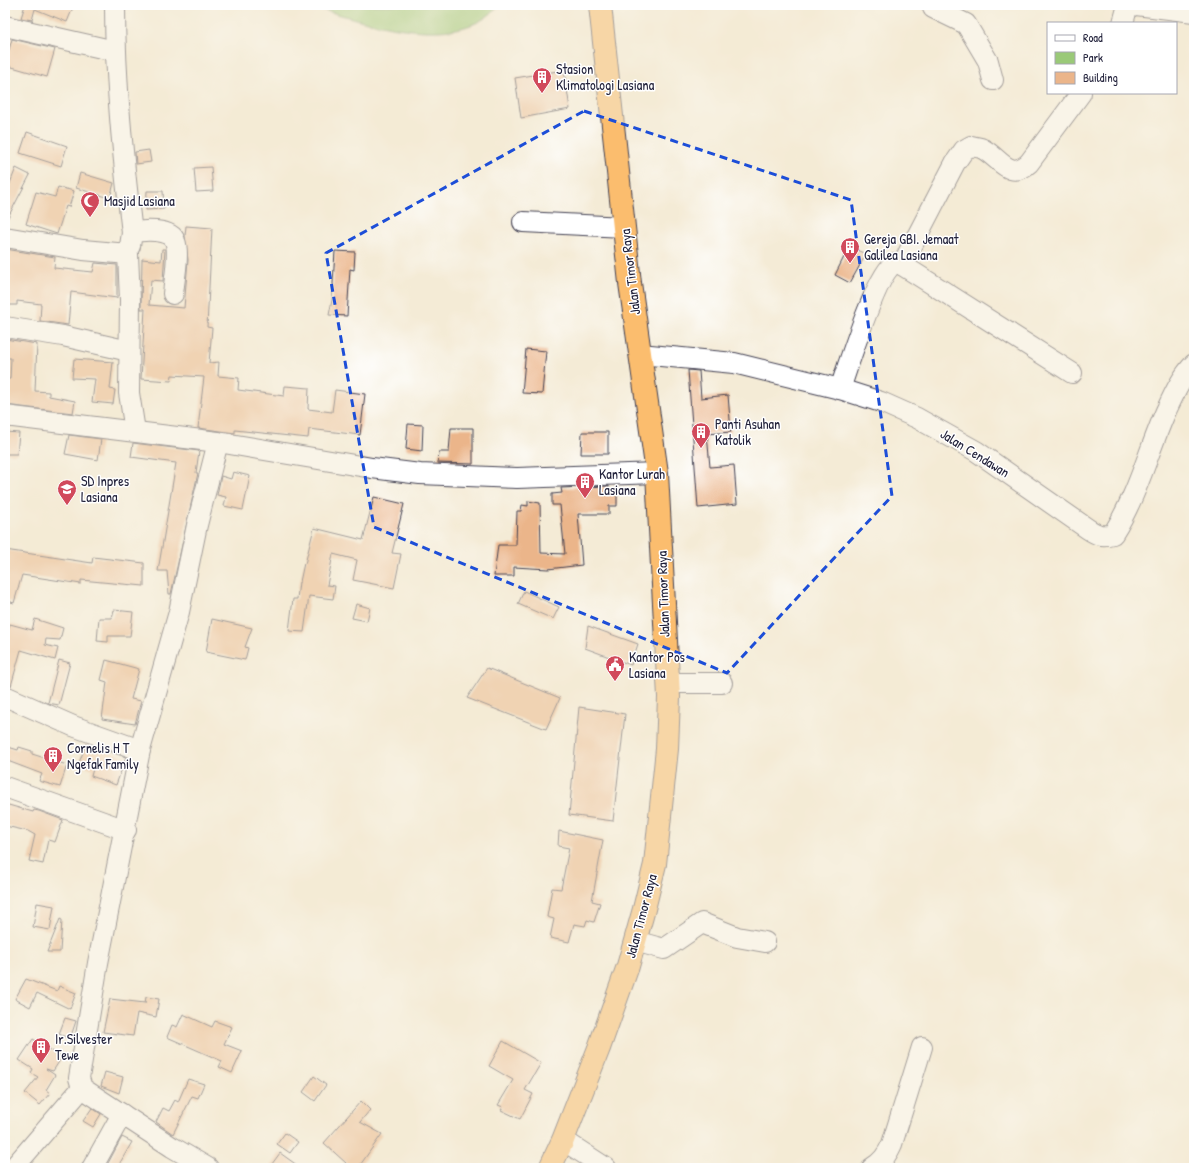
<svg xmlns="http://www.w3.org/2000/svg" width="1199" height="1173" viewBox="0 0 1199 1173" font-family="'Patrick Hand',sans-serif">
	<rect width="100%" height="100%" fill="#fff"/>
	<filter id="ink" filterUnits="userSpaceOnUse"><feTurbulence type="fractalNoise" baseFrequency=".025" numOctaves="2"/><feDisplacementMap in="SourceGraphic" scale="8" xChannelSelector="R" yChannelSelector="G"/><feConvolveMatrix kernelMatrix="1 2 1 2 8 2 1 2 1" color-interpolation-filters="sRGB"/></filter>
	<filter id="wash" filterUnits="userSpaceOnUse"><feTurbulence type="fractalNoise" baseFrequency=".012" numOctaves="4" result="noise"/><feDisplacementMap in="SourceGraphic" scale="16" xChannelSelector="R" yChannelSelector="G"/><feGaussianBlur stdDeviation="0.9" result="paint"/><feColorMatrix in="noise" values="0 0 0 0 0 0 0 0 0 0 0 0 0 0 0 0 0 1.4 0 .05"/><feComposite in="paint" operator="in"/></filter>
	<g filter="url(#wash)">
		<rect width="100%" height="100%" fill="#f4ebd6"/>
		<path fill="#9ac978" stroke="#5e765a" d="M306,5H499C459,56 357,19 306,5Z"/>
		<g id="blocks">
			<g fill="#ebb58a">
				<path d="M25,5H74L67,22L35,9L32,20L21,18Z"/>
				<path d="M12,39L55,49L47,77L5,65Z"/>
				<path d="M564,70L570,109L521,118L515,78Z"/>
				<path d="M27,132L67,146L61,166L20,153Z"/>
				<path d="M149,150L151,162L136,164L135,152Z"/>
				<path d="M211,167L213,191L196,192L194,168Z"/>
				<path d="M16,168L30,175L5,223V196Z"/>
				<path d="M80,173L114,183L110,198L76,188Z"/>
				<path d="M58,187L74,191L69,207L66,206L57,234L26,224L36,192L55,197Z"/>
				<path d="M147,191H163L164,209L146,210Z"/>
				<path d="M186,226L212,228L207,327L212,328L209,363L219,362L218,376L239,378L238,390L284,396L285,386L309,388L308,409L332,412L335,390L365,394L360,435L309,429L308,438L235,430V433L198,428L204,377L172,375L171,381L141,379L145,309H141L142,259L161,261L162,249H165L163,281L151,280L149,305L184,308L188,260L185,236Z"/>
				<path d="M849,247L866,254L850,283L835,275Z"/>
				<path d="M5,249L55,257L54,268L93,272L95,263L117,265V298L71,292L68,325L40,321L41,304L17,301V305H5Z"/>
				<path d="M335,251L355,252L354,270L350,269L347,316L329,315L332,300Z"/>
				<path d="M5,339L37,344L35,391L49,392V396L75,401L73,413L5,405V379H10L11,358H5Z"/>
				<path d="M526,349L546,351L542,394L522,393Z"/>
				<path d="M74,359L113,362L110,389L115,390L113,404L92,402L95,379L72,378Z"/>
				<path d="M688,370L699,371L701,398L728,395L731,432L707,434L710,467L734,465L737,504L698,508Z"/>
				<path d="M408,424L423,425L422,451L406,449Z"/>
				<path d="M451,428H473V464L438,463L439,452H449Z"/>
				<path d="M5,432L19,433L17,454H5Z"/>
				<path d="M582,432H608V454H581Z"/>
				<path d="M69,435L101,439L98,460L65,454Z"/>
				<path d="M133,443L199,451L196,473H198L171,594H169L167,571H158L176,463L131,457Z"/>
				<path d="M233,472L250,476L243,510L224,506L226,497L217,495L221,476L231,479Z"/>
				<path d="M609,486V491L617,490V506H609V514H578L582,565L548,569L514,567V576H494L498,545H516L517,511H521L522,505L528,506V501L540,503L541,553L565,554L560,505H552V494L562,493L561,488Z"/>
				<path d="M374,497L404,504L392,553L401,554L394,588L353,580L357,560L333,554L327,585L335,586L333,599L309,596L304,632L289,631L293,599H297L299,582H300L304,563L305,564L314,528L363,540Z"/>
				<path d="M5,550L92,563L93,557L144,563V586L81,580V584L22,575L14,603L5,600Z"/>
				<path d="M524,591L559,607L553,619L518,604Z"/>
				<path d="M356,604L370,608L367,621L352,618Z"/>
				<path d="M114,610L133,612L130,636H108V642L97,641L99,618H112Z"/>
				<path d="M35,619L63,628L60,640L46,639L45,645L58,648L55,660L21,650L11,686L5,685V640L10,624L32,630Z"/>
				<path d="M212,619L252,628L245,647L248,648L245,660L206,652Z"/>
				<path d="M588,626L638,644L631,665L585,648Z"/>
				<path d="M59,660L70,663L59,705L48,703Z"/>
				<path d="M106,660L139,669L131,699L141,701L135,724L102,719L107,682L101,680Z"/>
				<path d="M487,668L560,698L546,729L467,698Z"/>
				<path d="M579,707L625,714L613,821L569,815Z"/>
				<path d="M86,744L126,757L116,785L91,776L93,769L79,763Z"/>
				<path d="M5,746L18,750L19,747L32,751V754L67,765L60,787L39,781L42,774L5,760Z"/>
				<path d="M5,804L33,812L34,810L39,811L63,820L55,842L48,840L43,864L29,861L35,835L28,831L5,826Z"/>
				<path d="M559,831L603,840L592,901L600,903L594,922L587,920L585,926L574,924L569,942L550,938L554,919L547,917L552,888L561,889L569,848L558,846Z"/>
				<path d="M37,903L54,906L50,930L33,927Z"/>
				<path d="M60,919L62,920L60,952H47Z"/>
				<path d="M26,979L57,991L59,986L76,993L70,1009L37,993L30,1007L15,999Z"/>
				<path d="M146,997L159,999L156,1017L137,1013L133,1036L103,1032L110,999L145,1003Z"/>
				<path d="M183,1014L212,1027L215,1021L232,1027L224,1044L242,1051L232,1073L219,1067L222,1061L167,1037L172,1025L177,1027Z"/>
				<path d="M65,1018L76,1021L70,1039L59,1034Z"/>
				<path d="M33,1039L62,1057L53,1071L46,1069L55,1075L46,1090L50,1093L40,1105L25,1093L38,1077L31,1073L33,1069L19,1060Z"/>
				<path d="M503,1041L541,1063L525,1090L533,1094L520,1119L501,1110L503,1107L498,1105L513,1080L489,1066Z"/>
				<path d="M105,1072L123,1077L119,1093L101,1086Z"/>
				<path d="M314,1076L326,1085L315,1101L303,1092Z"/>
				<path d="M188,1079L204,1084L198,1098L192,1096L173,1134L156,1122L163,1108L169,1111L175,1100L178,1102Z"/>
				<path d="M361,1101L370,1110L360,1122L382,1134L358,1168H342L346,1163L324,1143Z"/>
				<path d="M92,1108L101,1114L93,1127L83,1121Z"/>
				<path d="M285,1133L298,1142L290,1153L277,1144Z"/>
				<path d="M122,1137L132,1142L117,1168H113L107,1165Z"/>
				<path d="M280,1153L301,1168H269Z"/>
			</g>
		</g>
	</g>
	<g filter="url(#ink)">
		<use href="#blocks" fill-opacity="0" stroke="#424052" stroke-width="1"/>
		<g fill="none" stroke-linecap="round" stroke-linejoin="round">
			<defs>
				<g id="minor">
					<path d="M115,5C115,81 123,157 132,233"/>
					<path d="M1136,5L1194,12"/>
					<path d="M933,8L966,24L988,61L993,80"/>
					<path d="M1123,23L1128,5"/>
					<path d="M5,26L115,51"/>
					<path d="M523,222L624,227"/>
					<path d="M5,237L83,250L128,254L130,300L129,393L135,431"/>
					<path d="M130,246L132,233C142,230 171,228 175,241C180,253 174,281 173,294"/>
					<path d="M902,265L1072,373"/>
					<path d="M5,327L63,336L129,351"/>
					<path d="M640,354L734,363L840,389L881,402L917,418L976,451L1088,529C1097,535 1102,537 1113,534C1137,496 1148,452 1166,411C1174,394 1181,378 1194,364"/>
					<path d="M840,389C848,366 877,272 895,263L902,265L955,163L964,150L971,146C975,147 980,147 983,149C1000,158 1009,181 1029,163L1081,93"/>
					<path d="M5,416L218,442L372,468L420,474L517,478L657,473"/>
					<path d="M668,683H722"/>
					<path d="M5,696L73,726L140,750"/>
					<path d="M5,787L126,830"/>
					<path d="M635,941L664,949L702,923L737,937L765,942"/>
					<path d="M563,1140L606,1168"/>
					<path d="M17,1168L15,1166L82,1088"/>
					<path d="M92,1168L122,1114"/>
					<path d="M208,1168L172,1147L82,1088L79,1078L98,963L140,750L179,612L197,525L218,442"/>
					<path d="M872,1168C882,1162 887,1155 892,1144L922,1047"/>
				</g>
				<path id="highway" d="M550,1168L563,1140L599,1048L628,966L644,909L655,864L667,749L669,697L657,473L630,283L600,5"/>
			</defs>
			<use href="#minor" stroke="#424052" stroke-width="22"/>
			<use href="#highway" stroke="#424052" stroke-width="24"/>
			<use href="#minor" stroke="#fff" stroke-width="20"/>
			<use href="#highway" stroke="#fbbd6e" stroke-width="22"/>
		</g>
	</g>
	<path d="M0 0H1199V1173H0ZM584,111L851,200L892,496L727,673L374,527L326,253Z" fill="#f4ebd6" fill-opacity=".55" fill-rule="evenodd"/>
	<path fill="none" stroke="#1d4ed8" stroke-width="3" stroke-dasharray="8 5" stroke-linejoin="round" d="M584,111L851,200L892,496L727,673L374,527L326,253Z"/>
	<defs>
		<symbol id="building-pin" viewBox="-11 -11 22 30"><path d="M0 17L-7.5 6A9.5 9.5 0 1 1 7.5 6Z" fill="#d1495b" stroke="#fff"/><path d="M-4-6H4V6H1V3H-1V6H-4ZM-2.5-4.3h1.7v1.8h-1.7ZM.8-4.3h1.7v1.8H.8ZM-2.5-1h1.7V.8h-1.7ZM.8-1h1.7V.8H.8Z" fill="#fff"/></symbol>
		<symbol id="mosque-pin" viewBox="-11 -11 22 30"><path d="M0 17L-7.5 6A9.5 9.5 0 1 1 7.5 6Z" fill="#d1495b" stroke="#fff"/><path d="M3.5-4.9A6 6 0 1 0 3.5 4.9A5 5 0 1 1 3.5-4.9Z" fill="#fff"/></symbol>
		<symbol id="school-pin" viewBox="-11 -11 22 30"><path d="M0 17L-7.5 6A9.5 9.5 0 1 1 7.5 6Z" fill="#d1495b" stroke="#fff"/><path d="M0-5L7-2L0 1L-7-2ZM-4 1L0 2.5L4 1V4Q0 6-4 4Z" fill="#fff"/></symbol>
		<symbol id="civic-pin" viewBox="-11 -11 22 30"><path d="M0 17L-7.5 6A9.5 9.5 0 1 1 7.5 6Z" fill="#d1495b" stroke="#fff"/><path d="M-.6-6.5H3V-4.5H.6V-3L4-1V1h2V6H-6V1h2V-1L-.6-3ZM-1.2 2.5V6h2.4V2.5Z" fill="#fff"/></symbol>
	</defs>
	<g fill-rule="evenodd">
		<use href="#building-pin" x="531" y="66" width="22" height="30"/>
		<use href="#mosque-pin" x="79" y="190" width="22" height="30"/>
		<use href="#building-pin" x="839" y="236" width="22" height="30"/>
		<use href="#building-pin" x="690" y="421" width="22" height="30"/>
		<use href="#building-pin" x="574" y="471" width="22" height="30"/>
		<use href="#school-pin" x="56" y="478" width="22" height="30"/>
		<use href="#civic-pin" x="604" y="654" width="22" height="30"/>
		<use href="#building-pin" x="42" y="745" width="22" height="30"/>
		<use href="#building-pin" x="30" y="1036" width="22" height="30"/>
	</g>
	<g text-anchor="middle" stroke-width="3" stroke-linejoin="round" paint-order="stroke">
		<g font-size="14" fill="#22223b" stroke="#fff" text-anchor="start">
			<text x="556" y="74">Stasion<tspan x="556" dy="16">Klimatologi Lasiana</tspan></text>
			<text x="104" y="206">Masjid Lasiana</text>
			<text x="864" y="244">Gereja GBI. Jemaat<tspan x="864" dy="16">Galilea Lasiana</tspan></text>
			<text x="715" y="429">Panti Asuhan<tspan x="715" dy="16">Katolik</tspan></text>
			<text x="599" y="479">Kantor Lurah<tspan x="599" dy="16">Lasiana</tspan></text>
			<text x="81" y="486">SD Inpres<tspan x="81" dy="16">Lasiana</tspan></text>
			<text x="629" y="662">Kantor Pos<tspan x="629" dy="16">Lasiana</tspan></text>
			<text x="67" y="753">Cornelis H T<tspan x="67" dy="16">Ngefak Family</tspan></text>
			<text x="55" y="1044">Ir.Silvester<tspan x="55" dy="16">Tewe</tspan></text>
		</g>
		<g font-size="14" fill="#22223b" stroke="#fff">
			<text transform="translate(630 272) rotate(-97)" y="5">Jalan Timor Raya</text>
			<text transform="translate(975 453) rotate(32)" y="5">Jalan Cendawan</text>
			<text transform="translate(663 594) rotate(-92)" y="5">Jalan Timor Raya</text>
			<text transform="translate(641 916) rotate(-75)" y="5">Jalan Timor Raya</text>
		</g>
	</g>
	<rect width="1199" height="1173" fill="none" stroke="#fff" stroke-width="20"/>
	<rect x="1047" y="22" width="130" height="72" fill="#ffffff" stroke="#a7a7b1"/>
	<rect x="1055" y="35" width="20" height="6" fill="#ffffff" stroke="#a7a7b1"/>
	<text x="1083" y="42" font-size="12" fill="#22223b">Road</text>
	<rect x="1055" y="52" width="20" height="12" fill="#9ac978" stroke="#a7a7b1"/>
	<text x="1083" y="62" font-size="12" fill="#22223b">Park</text>
	<rect x="1055" y="72" width="20" height="12" fill="#ebb58a" stroke="#a7a7b1"/>
	<text x="1083" y="82" font-size="12" fill="#22223b">Building</text>
</svg>
